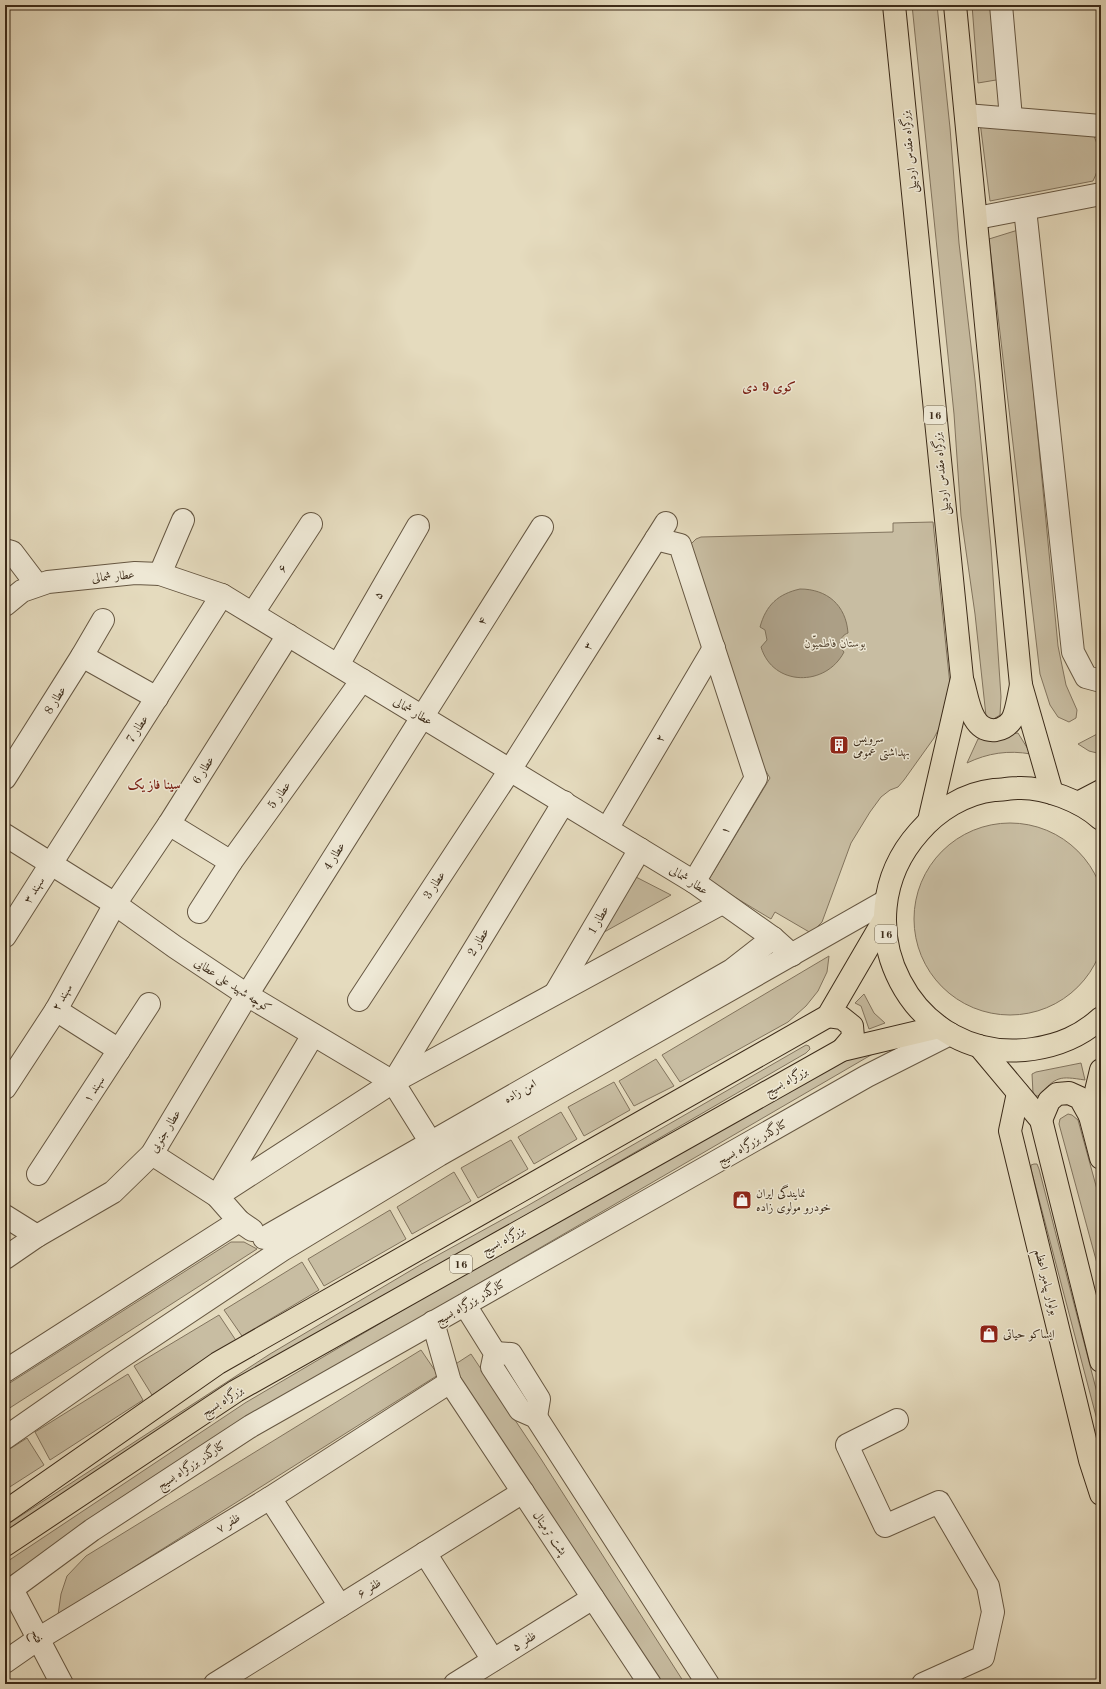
<svg xmlns="http://www.w3.org/2000/svg" width="1106" height="1689" viewBox="0 0 1106 1689" font-family="'Old Standard TT',Amiri,serif">
	<rect width="100%" height="100%" fill="#e5dbbe"/>
	<filter id="stains"><feTurbulence type="fractalNoise" baseFrequency=".005" numOctaves="4"/><feColorMatrix values="0 0 0 0 .2 0 0 0 0 .09 0 0 0 0 .02 0 0 0 .5 -.17"/></filter>
	<radialGradient id="worn" r=".72"><stop offset=".6" stop-color="#630" stop-opacity="0"/><stop offset="1" stop-color="#630" stop-opacity=".3"/></radialGradient>
	<g fill="#c8bda2" stroke="#82745e">
		<path d="M912,5H937L950,128L959,243L975,380L991,547L1001,697L1000,715L992,720L986,716L975,614L961,516L954,414Z"/>
		<path d="M972,5H996L1002,79L978,83Z"/>
		<path d="M980,122L1094,136C1101,152 1101,165 1093,181L990,201Z"/>
		<path d="M1018,230L1058,646L1066,685L1077,710L1076,718L1069,722L1058,717L1050,705L1040,674L989,239Z"/>
		<path d="M933,522L950,685L945,717L934,738L904,780L898,787L890,790L881,797L870,812L851,843L822,922L811,933L775,912L771,919L708,881L770,778L758,758L690,545L696,539L701,537L893,532V523Z"/>
		<path d="M1101,732V754L1089,751L1078,744Z"/>
		<path d="M1018,733L1031,754C1008,750 988,753 967,763L978,739Z"/>
		<circle cx="1010" cy="919" r="96"/>
		<path d="M634,876L671,895L597,936Z"/>
		<path d="M829,956L827,972L818,991L806,1006L788,1022L680,1082L662,1055Z"/>
		<path d="M864,994L874,1013L885,1023L869,1029L861,1006L855,1003Z"/>
		<path d="M806,1045L809,1046L810,1049L806,1053L558,1197L5,1538V1526L270,1354L420,1265L527,1206Z"/>
		<path d="M883,1048L253,1415L5,1579V1563L245,1403L809,1071Z"/>
		<path d="M656,1059L674,1086L634,1106L619,1081Z"/>
		<path d="M1081,1063L1085,1080C1059,1076 1057,1076 1038,1096H1035L1033,1093L1032,1074L1036,1072Z"/>
		<path d="M614,1082L630,1110L584,1136L568,1107Z"/>
		<path d="M561,1112L577,1139L534,1164L518,1137Z"/>
		<path d="M1068,1114L1072,1115L1078,1120L1101,1204V1278L1059,1124L1060,1119Z"/>
		<path d="M511,1140L528,1169L478,1198L461,1168Z"/>
		<path d="M1034,1164H1037L1039,1169L1101,1408V1435L1031,1169V1165Z"/>
		<path d="M454,1172L471,1201L412,1234L397,1207Z"/>
		<path d="M390,1210L406,1239L324,1286L308,1259Z"/>
		<path d="M231,1242H244L257,1249L5,1411V1386Z"/>
		<path d="M302,1262L319,1290L242,1336L224,1310Z"/>
		<path d="M219,1315L237,1342L152,1395L134,1366Z"/>
		<path d="M421,1350L438,1375L58,1615L61,1594L67,1576L86,1556Z"/>
		<path d="M471,1354L541,1459L685,1684H660L451,1367Z"/>
		<path d="M128,1374L143,1400L50,1460L35,1432Z"/>
		<path d="M27,1438L44,1465L5,1490V1452Z"/>
	</g>
	<path fill="#ac9f86" stroke="#7f715a" d="M800,589C827,589 846,605 848,633C840,636 837,645 844,652C826,687 773,687 761,647L767,640L765,630L760,627C766,605 778,594 800,589Z"/>
	<g fill="none" stroke-linecap="round" stroke-linejoin="round">
		<defs>
			<g id="minor">
				<path d="M1001,5L1011,118"/>
				<path d="M966,115L1101,126"/>
				<path d="M1025,209L1073,652L1086,677L1101,681"/>
				<path d="M977,218L1101,194"/>
				<path d="M656,539L680,545L756,778L694,882"/>
				<path d="M5,550L12,552L37,585"/>
				<path d="M160,574L183,520"/>
				<path d="M5,605L22,591L48,582L135,573L160,574L222,595L694,882L773,938L792,955"/>
				<path d="M253,613L311,524"/>
				<path d="M82,656L157,698"/>
				<path d="M338,665L418,526"/>
				<path d="M5,778L82,656L103,620"/>
				<path d="M169,824L231,862"/>
				<path d="M607,829L714,648"/>
				<path d="M5,835L115,904L175,947L247,995L393,1082L438,1154"/>
				<path d="M199,912L231,862L362,680"/>
				<path d="M5,936L222,595"/>
				<path d="M556,992L640,849"/>
				<path d="M359,1000L510,770L666,523"/>
				<path d="M56,1010L119,1050"/>
				<path d="M394,1081L564,802"/>
				<path d="M5,1088L56,1010L115,904L169,824L288,635"/>
				<path d="M152,1154L217,1196L239,1221L252,1230"/>
				<path d="M38,1174L149,1004"/>
				<path d="M220,1191L313,1035"/>
				<path d="M217,1196L393,1082L722,903"/>
				<path d="M5,1216L37,1236"/>
				<path d="M264,1238L732,970L773,938"/>
				<path d="M5,1258L37,1236L113,1192L152,1154L247,995L542,527"/>
				<path d="M465,1305L495,1353L492,1367L520,1410L536,1417L708,1684"/>
				<path d="M433,1322L450,1382L650,1684"/>
				<path d="M495,1353L511,1354L539,1399L536,1417"/>
				<path d="M5,1371L239,1221"/>
				<path d="M897,1420L847,1445L885,1526L939,1502L988,1586L993,1612L983,1657L923,1684"/>
				<path d="M5,1438L111,1364L282,1250L439,1155L886,901"/>
				<path d="M270,1498L340,1606"/>
				<path d="M425,1553L493,1660"/>
				<path d="M12,1589L62,1684"/>
				<path d="M5,1594L92,1530L251,1426L867,1076L950,1034"/>
				<path d="M5,1662L38,1639L270,1498L450,1382"/>
				<path d="M215,1684L523,1492"/>
				<path d="M455,1684L593,1598"/>
			</g>
			<g id="major">
				<path d="M1078,803L1101,791"/>
				<path d="M979,1046L1041,1120L1101,1361"/>
				<path d="M1101,1070L1090,1116L1101,1158"/>
				<path d="M1018,1093L1010,1131L1090,1460L1101,1494"/>
				<path d="M1041,1120L1049,1101L1057,1094L1069,1093L1080,1098L1090,1116"/>
			</g>
			<g id="highway">
				<path d="M894,5L962,678L929,821"/>
				<path d="M955,5L1021,685L1052,793"/>
				<path d="M963,682C968,699 971,733 996,730C1002,729 1007,726 1011,721C1016,715 1019,694 1021,685"/>
				<path d="M1101,819C1081,801 1045,787 1018,788C1010,788 1002,790 994,790C965,793 937,811 919,832C838,923 912,1067 1033,1049C1060,1045 1081,1036 1101,1018"/>
				<path d="M828,1016L842,1018L852,1026L853,1037L842,1050"/>
				<path d="M5,1512L218,1363L828,1016L884,920"/>
				<path d="M5,1545L236,1391L842,1050L939,1027"/>
			</g>
		</defs>
		<use href="#minor" stroke="#665742" stroke-width="24"/>
		<use href="#major" stroke="#3c2b19" stroke-width="24"/>
		<use href="#highway" stroke="#3c2b19" stroke-width="24"/>
		<use href="#minor" stroke="#eee8d5" stroke-width="22"/>
		<use href="#major" stroke="#e5dbbe" stroke-width="22"/>
		<use href="#highway" stroke="#e5dbbe" stroke-width="22"/>
	</g>
	<defs>
		<symbol id="building-square" viewBox="-11 -11 22 22"><rect x="-9" y="-9" width="18" height="18" rx="4" fill="#8f2418" stroke="#eee8d5"/><path d="M-4-6H4V6H1V3H-1V6H-4ZM-2.5-4.3h1.7v1.8h-1.7ZM.8-4.3h1.7v1.8H.8ZM-2.5-1h1.7V.8h-1.7ZM.8-1h1.7V.8H.8Z" fill="#fff"/></symbol>
		<symbol id="shop-square" viewBox="-11 -11 22 22"><rect x="-9" y="-9" width="18" height="18" rx="4" fill="#8f2418" stroke="#eee8d5"/><path d="M-5-2.5h2.3a2.7 3.5 0 0 1 5.4 0H5L5.5 6h-11ZM-1.5-2.5h3a1.5 2.3 0 0 0-3 0Z" fill="#fff"/></symbol>
	</defs>
	<g fill-rule="evenodd">
		<use href="#building-square" x="828" y="734" width="22" height="22"/>
		<use href="#shop-square" x="731" y="1189" width="22" height="22"/>
		<use href="#shop-square" x="978" y="1323" width="22" height="22"/>
	</g>
	<g text-anchor="middle" stroke-width="3" stroke-linejoin="round" paint-order="stroke">
		<g fill="#eee8d5" stroke="#716451" stroke-width="1">
			<rect x="924" y="406" width="22" height="18" rx="3"/>
			<rect x="875" y="925" width="22" height="18" rx="3"/>
			<rect x="450" y="1255" width="22" height="18" rx="3"/>
		</g>
		<g font-size="11" font-weight="bold" fill="#3c2b19">
			<text x="935" y="419">16</text>
			<text x="886" y="938">16</text>
			<text x="461" y="1268">16</text>
		</g>
		<g font-size="12" fill="#3c2b19" stroke="#eee8d5">
			<text transform="translate(909 152) rotate(-96)" y="4">بزرگراه مقدس اردبیلی</text>
			<text transform="translate(941 474) rotate(-96)" y="4">بزرگراه مقدس اردبیلی</text>
			<text transform="translate(282 568) rotate(-57)" y="4">۶</text>
			<text transform="translate(113 576) rotate(-5)" y="4">عطار شمالی</text>
			<text transform="translate(378 595) rotate(-60)" y="4">۵</text>
			<text transform="translate(482 621) rotate(-58)" y="4">۴</text>
			<text transform="translate(588 646) rotate(-58)" y="4">۳</text>
			<text transform="translate(55 700) rotate(-58)" y="4">عطار 8</text>
			<text transform="translate(413 711) rotate(31)" y="4">عطار شمالی</text>
			<text transform="translate(137 729) rotate(-57)" y="4">عطار 7</text>
			<text transform="translate(660 738) rotate(-59)" y="4">۲</text>
			<text transform="translate(203 770) rotate(-58)" y="4">عطار 6</text>
			<text transform="translate(279 795) rotate(-54)" y="4">عطار 5</text>
			<text transform="translate(725 830) rotate(-59)" y="4">۱</text>
			<text transform="translate(334 856) rotate(-58)" y="4">عطار 4</text>
			<text transform="translate(689 880) rotate(33)" y="4">عطار شمالی</text>
			<text transform="translate(434 885) rotate(-57)" y="4">عطار 3</text>
			<text transform="translate(34 890) rotate(-58)" y="4">سهند ۳</text>
			<text transform="translate(598 920) rotate(-60)" y="4">عطار 1</text>
			<text transform="translate(478 942) rotate(-59)" y="4">عطار 2</text>
			<text transform="translate(233 985) rotate(33)" y="4">کوچه شهید علی عطایی</text>
			<text transform="translate(62 997) rotate(-60)" y="4">سهند ۲</text>
			<text transform="translate(786 1081) rotate(-29)" y="4">بزرگراه بسیج</text>
			<text transform="translate(94 1089) rotate(-57)" y="4">سهند ۱</text>
			<text transform="translate(520 1091) rotate(-30)" y="4">امن زاده</text>
			<text transform="translate(165 1131) rotate(-58)" y="4">عطار جنوبی</text>
			<text transform="translate(752 1142) rotate(-30)" y="4">کنارگذر بزرگراه بسیج</text>
			<text transform="translate(503 1240) rotate(-29)" y="4">بزرگراه بسیج</text>
			<text transform="translate(1047 1282) rotate(76)" y="4">بولوار پیامبر اعظم</text>
			<text transform="translate(470 1302) rotate(-30)" y="4">کنارگذر بزرگراه بسیج</text>
			<text transform="translate(222 1401) rotate(-33)" y="4">بزرگراه بسیج</text>
			<text transform="translate(191 1465) rotate(-33)" y="4">کنارگذر بزرگراه بسیج</text>
			<text transform="translate(228 1523) rotate(-31)" y="4">ظفر ۷</text>
			<text transform="translate(550 1533) rotate(56)" y="4">پشت ترمینال</text>
			<text transform="translate(369 1588) rotate(-32)" y="4">ظفر ۶</text>
			<text transform="translate(37 1636) rotate(62)" y="4">فتح</text>
			<text transform="translate(524 1641) rotate(-32)" y="4">ظفر ۵</text>
		</g>
		<g font-size="12" font-style="italic" fill="#584834" stroke="#eee8d5">
			<text x="835" y="647">بوستان فاطمیّون</text>
		</g>
		<g font-size="12" fill="#3c2b19" stroke="#eee8d5" text-anchor="start">
			<text x="853" y="742">سرویس<tspan x="853" dy="14">بهداشتی عمومی</tspan></text>
			<text x="756" y="1197">نمایندگی ایران<tspan x="756" dy="14">خودرو مولوی زاده</tspan></text>
			<text x="1003" y="1338">ایساکو حیاتی</text>
		</g>
		<g font-size="13" font-weight="bold" fill="#7a1f14" stroke="#eee8d5">
			<text x="769" y="391">کوی 9 دی</text>
			<text x="154" y="789">سینا فاز یک</text>
		</g>
	</g>
	<rect width="1106" height="1689" fill="none" stroke="#e5dbbe" stroke-width="20"/>
	<rect x="6" y="6" width="1094" height="1677" fill="none" stroke="#3c2b19" stroke-width="2"/>
	<rect x="10" y="10" width="1086" height="1669" fill="none" stroke="#3c2b19"/>
	<rect width="100%" height="100%" filter="url(#stains)"/>
	<rect width="100%" height="100%" fill="url(#worn)"/>
</svg>
